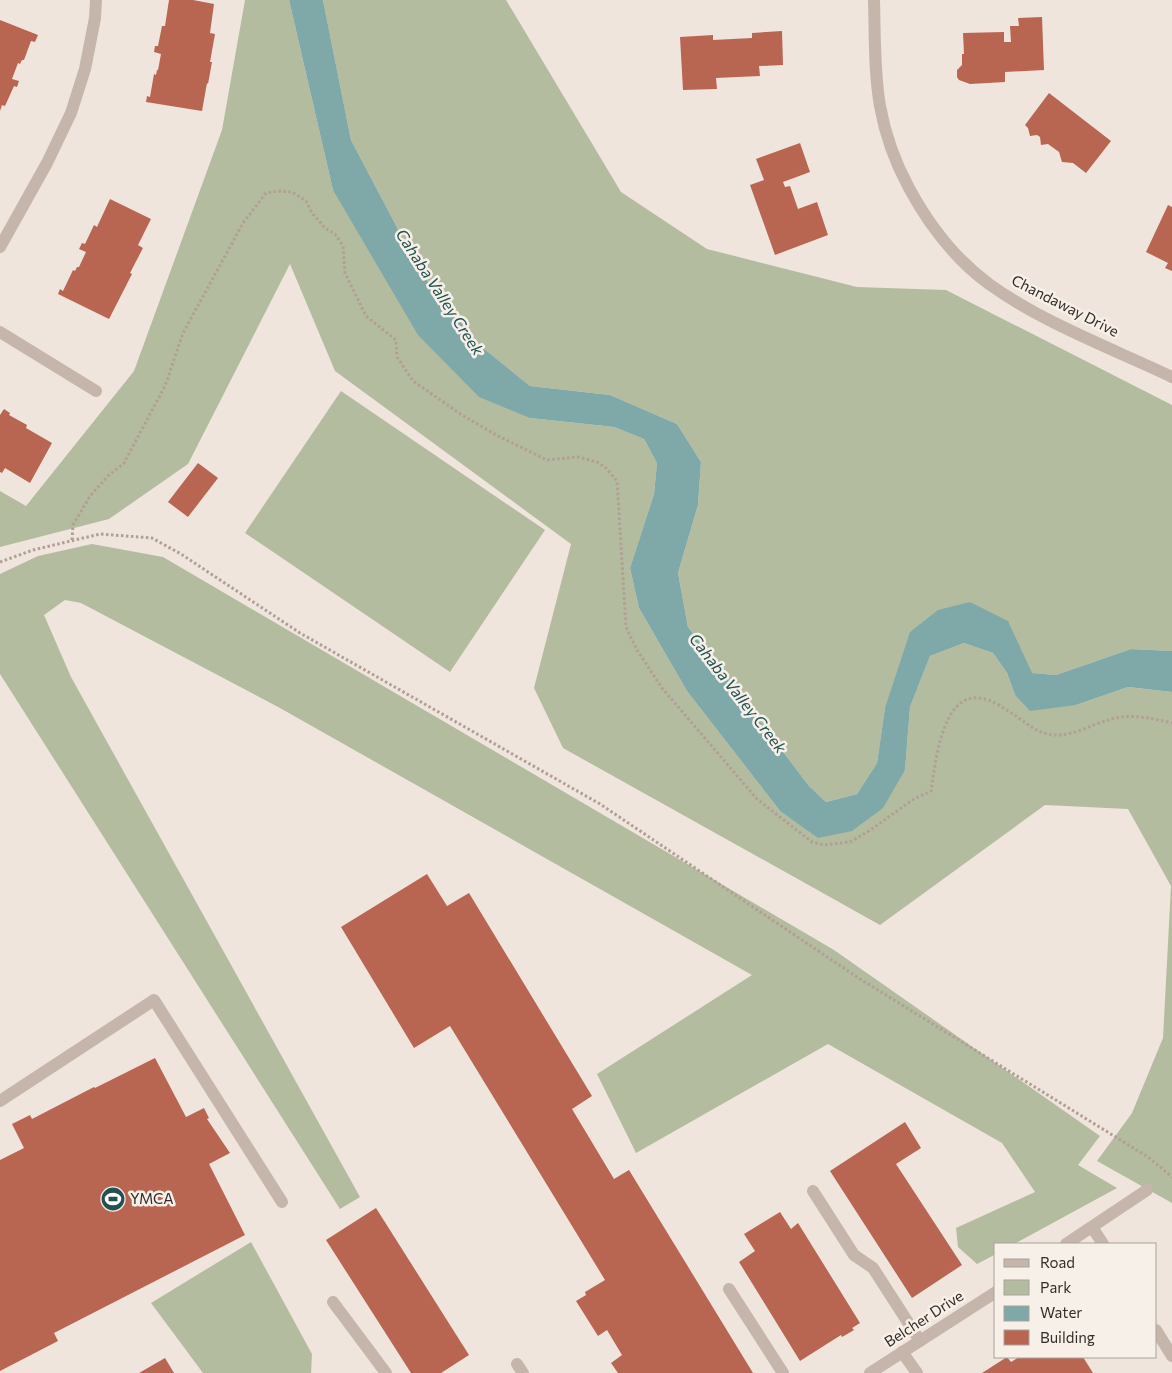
<svg xmlns="http://www.w3.org/2000/svg" width="1172" height="1373" viewBox="0 0 1172 1373" font-family="Commissioner,sans-serif">
	<rect width="100%" height="100%" fill="#efe5dd"/>
	<g fill="#b4bc9f">
		<path d="M245,0H289L333,190L530,418L614,427L644,439L657,463L654,494L630,568L639,608L687,691L780,811L819,837L905,770L910,707L930,656L964,643L993,653L1007,673L1015,695L1076,705L1128,687L1172,692V1203L1097,1161L1132,1113L1163,1038L1171,886L1128,809L1045,805L880,925L563,748L534,688L571,544L335,371L290,264L188,464L109,519L0,547V491L26,506L134,371L222,130Z"/>
		<path d="M323,0H506L621,192L707,249L857,287L946,290L1172,405V651L1131,649L1056,675L1031,673L1020,648L970,602L885,708L877,763L857,794L826,802L809,786L688,627L678,573L698,505L701,462L677,424L610,395L530,386L477,343L421,273L351,140Z"/>
		<path d="M341,391L545,530L450,672L245,533Z"/>
		<path d="M92,544L163,557L834,950L1100,1136L1078,1165L1117,1188L1014,1244H996V1254L977,1264L958,1247L956,1228L1035,1192L1002,1143L828,1044L636,1153L597,1074L752,975L280,708L81,603L65,600L44,615L71,677L360,1197L340,1209L0,674V574L38,556Z"/>
		<path d="M251,1242L312,1354L311,1373H203L151,1303Z"/>
	</g>
	<path fill="#7fa9a8" d="M289,0H323L351,140L421,273L477,343L530,386L610,395L677,424L701,462L698,505L678,573L688,627L809,786L826,802L857,794L877,763L885,708L910,632L938,610L970,602L1008,621L1032,673L1056,675L1131,649L1172,651V692L1128,687L1076,705L1030,711L1015,695L1007,673L993,653L964,643L930,656L910,707L905,770L883,808L852,831L818,838L780,811L687,691L639,608L630,568L654,494L657,463L644,439L614,427L530,418L479,397L418,335L333,190Z"/>
	<g fill="#b86552">
		<path d="M169,0H193L214,4L210,33L215,34L210,62H212L208,84L207,83L202,111L146,102L147,96L150,97L154,74L156,75L157,70H158L161,54L154,52L155,46H158L162,26H165Z"/>
		<path d="M1042,17L1044,70L1005,72V82L970,84L959,80L957,77V70L962,65V54H964L963,33L1004,32V42H1011L1010,26H1019L1018,18Z"/>
		<path d="M0,20L38,35L35,42L31,41L24,60H22L20,64L18,63L12,79L19,81L17,87L14,86L5,106L2,105L0,111Z"/>
		<path d="M782,31L783,65L759,66L760,76L716,78L717,89L683,90L680,37L713,35V40L752,38V33Z"/>
		<path d="M1049,93L1111,141L1086,173L1073,163L1062,162L1059,152L1048,144L1041,145L1040,137L1037,135L1030,136L1028,128L1025,125Z"/>
		<path d="M800,143L810,172L783,182L785,187L790,186L798,209L817,202L828,235L775,255L750,185L764,180L756,159Z"/>
		<path d="M110,199L151,219L138,245L143,248L130,273L132,274L109,319L58,294L60,289L63,291L73,270L75,271L77,267H79L86,252L79,249L82,243L85,244L94,225L97,227Z"/>
		<path d="M1168,205L1172,207V271L1165,268L1168,263L1146,252Z"/>
		<path d="M4,409L10,413L9,415L27,425L26,428L52,443L30,483L5,468L2,473L0,472V415Z"/>
		<path d="M198,463L218,478L188,517L168,502Z"/>
		<path d="M427,874L447,906L469,893L592,1096L572,1109L614,1179L629,1170L753,1373H618L611,1363L622,1355L607,1330L598,1336L576,1301L586,1295L585,1292L605,1280L450,1026L414,1048L341,927Z"/>
		<path d="M155,1058L186,1117L204,1108L209,1118L207,1119L230,1153L209,1164L245,1235L54,1333L58,1341L0,1371V1160L24,1148L12,1124L30,1115L32,1119L94,1087L95,1088Z"/>
		<path d="M905,1122L921,1148L896,1164L962,1265L912,1298L830,1171Z"/>
		<path d="M376,1208L469,1355L441,1373H411L326,1240Z"/>
		<path d="M780,1212L791,1229L798,1223L860,1323L852,1328L854,1330L842,1337L841,1335L800,1361L739,1262L755,1251L744,1234Z"/>
		<path d="M1007,1357L1011,1362L1019,1357H1083L1093,1373H982Z"/>
		<path d="M165,1358L174,1373H139Z"/>
	</g>
	<g fill="none" stroke-linecap="round" stroke-linejoin="round">
		<g stroke="#b19f95" stroke-width="3" stroke-dasharray="2.5 2.5" stroke-linecap="butt">
			<path d="M72,540L73,525L90,496L108,476L124,463L165,386L183,333L243,223L266,193L278,191L292,192L306,201L312,213L325,228L335,234L343,246L345,273L366,316L396,340L397,357L413,381L462,415L498,436L547,460L578,457L597,462L606,468L617,481L626,627L637,650L662,688L757,799L812,842L824,845L850,842L869,831L914,799L931,791C935,766 941,694 979,698C992,699 1005,709 1016,716C1032,727 1040,736 1061,735C1075,734 1094,724 1108,720C1129,713 1151,718 1172,723"/>
			<path d="M0,562L33,550L100,534L152,538L181,554L300,633L600,804L860,979L1148,1157L1172,1177"/>
		</g>
		<g stroke="#c6b5aa" stroke-width="12">
			<path d="M0,1101L154,1000L282,1202"/>
			<path d="M813,1191L854,1255L873,1268L920,1341"/>
			<path d="M1092,1227L1103,1244"/>
			<path d="M729,1289L783,1373"/>
			<path d="M333,1302L386,1373"/>
			<path d="M1156,1330L1172,1356"/>
			<path d="M902,1352L917,1373"/>
			<path d="M517,1364L523,1373"/>
		</g>
		<g stroke="#c6b5aa" stroke-width="12">
			<path d="M874,0C875,35 874,71 880,106C885,134 896,164 909,188C929,225 955,259 989,284C1043,323 1111,348 1172,377"/>
			<path d="M0,247L47,163L71,113L85,69L95,18L96,0"/>
			<path d="M0,332L96,391"/>
			<path d="M1066,1244L1147,1190"/>
			<path d="M870,1373L996,1292"/>
		</g>
	</g>
	<defs>
		<symbol id="stadium-disc" viewBox="-11 -11 22 22"><circle r="9.5" fill="#235151" stroke="#f7f0e9"/><path d="M0-5a6.5 5 0 1 0 0 10a6.5 5 0 1 0 0-10ZM-3.5-1.8h7v3.6h-7Z" fill="#fff"/></symbol>
	</defs>
	<g fill-rule="evenodd">
		<use href="#stadium-disc" x="99" y="1185" width="28" height="28"/>
	</g>
	<g text-anchor="middle" stroke-width="5" stroke-linejoin="round" paint-order="stroke">
		<g font-size="15" fill="#342c29" stroke="#f7f0e9">
			<text transform="translate(1065 306) rotate(27)" y="5">Chandaway Drive</text>
			<text transform="translate(924 1319) rotate(-33)" y="5">Belcher Drive</text>
		</g>
		<g font-size="15" fill="#342c29" stroke="#f7f0e9" text-anchor="start">
			<text x="130" y="1204">YMCA</text>
		</g>
		<g font-size="16" font-style="italic" fill="#235151" stroke="#f7f0e9">
			<text transform="translate(440 292) rotate(57)" y="6">Cahaba Valley Creek</text>
			<text transform="translate(738 693) rotate(52)" y="6">Cahaba Valley Creek</text>
		</g>
	</g>
	<rect x="994" y="1243" width="162" height="115" fill="#f7f0e9" stroke="#a9a29c"/>
	<rect x="1004" y="1259" width="25" height="8" fill="#c6b5aa" stroke="#a9a29c"/>
	<text x="1040" y="1268" font-size="15" fill="#342c29">Road</text>
	<rect x="1004" y="1280" width="25" height="15" fill="#b4bc9f" stroke="#a9a29c"/>
	<text x="1040" y="1293" font-size="15" fill="#342c29">Park</text>
	<rect x="1004" y="1306" width="25" height="15" fill="#7fa9a8" stroke="#a9a29c"/>
	<text x="1040" y="1318" font-size="15" fill="#342c29">Water</text>
	<rect x="1004" y="1330" width="25" height="15" fill="#b86552" stroke="#a9a29c"/>
	<text x="1040" y="1343" font-size="15" fill="#342c29">Building</text>
</svg>
